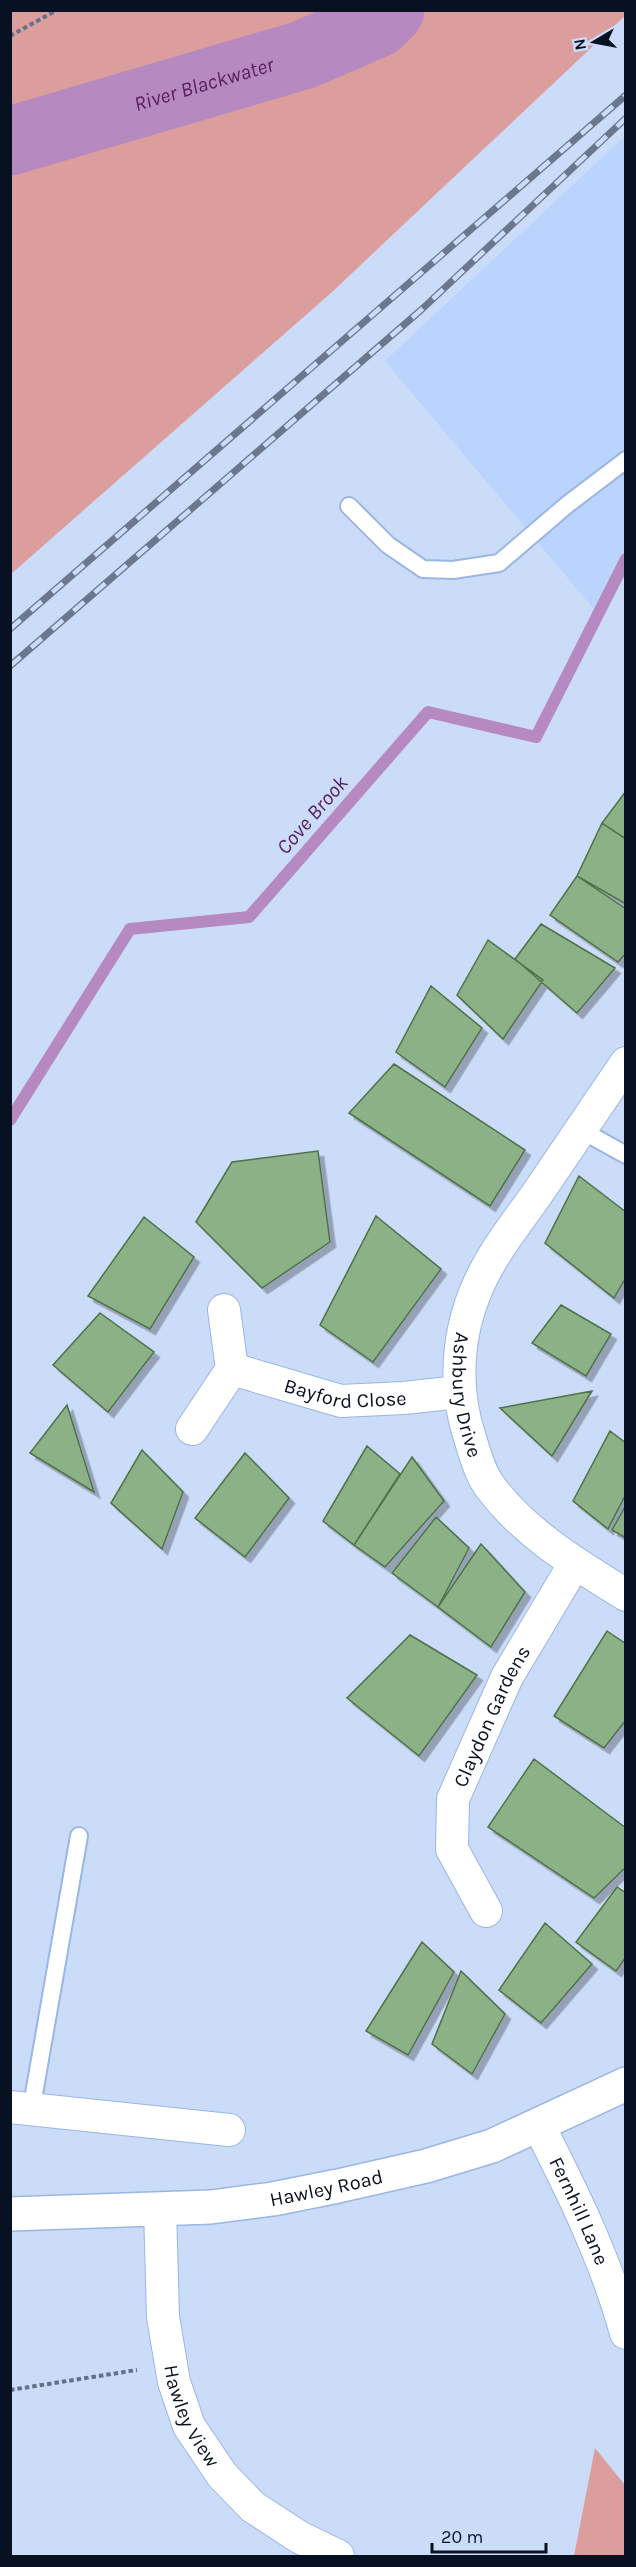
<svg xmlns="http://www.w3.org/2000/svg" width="636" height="2567" viewBox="0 0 636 2567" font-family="Karla,sans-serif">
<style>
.built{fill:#bad4fe}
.green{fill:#db9e9c}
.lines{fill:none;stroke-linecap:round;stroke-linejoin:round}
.stream{stroke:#b68ac0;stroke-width:12}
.river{stroke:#b68ac0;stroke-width:69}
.building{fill:#8db186;stroke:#4f7149;stroke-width:1.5;filter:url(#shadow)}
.lane-casing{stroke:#9ab6e3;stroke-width:20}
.street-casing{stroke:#9ab6e3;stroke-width:34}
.secondary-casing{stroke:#9ab6e3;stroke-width:36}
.path{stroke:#637086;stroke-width:4;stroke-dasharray:4.5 3;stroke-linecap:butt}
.lane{stroke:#fff;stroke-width:16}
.street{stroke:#fff;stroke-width:32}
.secondary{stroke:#fff;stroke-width:33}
.rail-casing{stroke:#6a778d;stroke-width:7}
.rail{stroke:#cbdcf9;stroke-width:4.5;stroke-dasharray:14;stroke-linecap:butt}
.labels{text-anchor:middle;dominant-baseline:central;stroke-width:4.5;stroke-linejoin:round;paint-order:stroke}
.street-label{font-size:20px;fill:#081121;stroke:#cbdcf9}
.water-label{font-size:21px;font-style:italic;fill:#582163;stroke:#cbdcf9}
</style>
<defs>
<filter id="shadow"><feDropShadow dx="5.5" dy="5.5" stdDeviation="0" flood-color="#0004"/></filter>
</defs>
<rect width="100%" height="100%" fill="#cbdcf9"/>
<path class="built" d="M 625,136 L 625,559 L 598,614 L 385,361 Z"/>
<path class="green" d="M 11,10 L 625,10 L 626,15 L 332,292 L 11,574 Z
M 595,2448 L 625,2485 L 625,2556 L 574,2556 Z"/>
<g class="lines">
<path class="stream" d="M 10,1120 L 130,929 L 249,917 L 428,712 L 536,737 L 626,559"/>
<path class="river" id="s1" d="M 10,141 L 303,55 L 377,23 L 390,10"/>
</g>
<path class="building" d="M 626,791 L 626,839 L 602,823 Z
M 602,823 L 626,839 L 626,904 L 577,876 Z
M 577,876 L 626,909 L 626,953 L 618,962 L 550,915 Z
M 541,924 L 615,968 L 577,1013 L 515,959 Z
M 488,940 L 543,980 L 503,1039 L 457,995 Z
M 431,986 L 482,1028 L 445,1087 L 396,1052 Z
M 394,1064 L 525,1150 L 490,1206 L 349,1113 Z
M 318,1151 L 330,1242 L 262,1288 L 196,1222 L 232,1162 Z
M 579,1176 L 626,1212 L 626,1277 L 614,1298 L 545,1243 Z
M 376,1216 L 441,1269 L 373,1362 L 320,1325 Z
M 144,1217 L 194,1257 L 150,1329 L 88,1296 Z
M 561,1305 L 611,1334 L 586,1376 L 532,1343 Z
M 100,1313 L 154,1352 L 108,1412 L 53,1365 Z
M 592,1391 L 552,1456 L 500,1408 Z
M 67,1405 L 94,1492 L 30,1453 Z
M 610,1431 L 626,1443 L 626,1494 L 608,1529 L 573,1501 Z
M 367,1446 L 400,1474 L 354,1545 L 323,1521 Z
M 142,1450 L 183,1492 L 162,1549 L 111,1503 Z
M 245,1453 L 289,1498 L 245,1557 L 195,1518 Z
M 412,1457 L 444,1501 L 385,1567 L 354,1545 Z
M 626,1505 L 626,1538 L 612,1530 Z
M 436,1517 L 469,1548 L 438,1607 L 392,1573 Z
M 481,1544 L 525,1592 L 491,1647 L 438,1607 Z
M 607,1631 L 626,1644 L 626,1720 L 604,1748 L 554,1716 Z
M 410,1635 L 477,1675 L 419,1756 L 347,1698 Z
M 534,1759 L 626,1828 L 626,1867 L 594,1898 L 488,1827 Z
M 617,1887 L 626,1893 L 626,1957 L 616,1971 L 576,1942 Z
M 545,1923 L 592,1964 L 541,2023 L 499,1990 Z
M 422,1942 L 454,1972 L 408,2055 L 366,2031 Z
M 461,1971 L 505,2014 L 472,2074 L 432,2044 Z"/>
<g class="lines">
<g class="lane-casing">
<path id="lane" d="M 349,506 L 388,545 L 423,569 L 453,570 L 499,563 L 568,504 L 626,460
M 581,1130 L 626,1155
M 31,2111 L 79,1836"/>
</g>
<g class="street-casing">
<g id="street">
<path id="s2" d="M 626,1063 C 597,1106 568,1148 539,1191 C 522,1216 502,1240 488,1266 C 458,1319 451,1381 470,1438 C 475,1454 480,1474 491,1488 C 525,1534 578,1565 626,1595"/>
<path id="s3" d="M 232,1369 L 341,1401 L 404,1398 L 459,1392"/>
<path d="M 192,1429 L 232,1369 L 224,1310"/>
<path id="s4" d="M 486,1911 L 452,1849 L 453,1799 L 507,1677 L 575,1563"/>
<path d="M 10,2107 L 229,2130"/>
<path id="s5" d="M 539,2126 C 573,2193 606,2260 626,2333"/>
<path id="s6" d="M 160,2209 L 163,2317 L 174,2382 L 189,2426 L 222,2475 L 253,2507 L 299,2537 L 338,2556"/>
</g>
</g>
<g class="secondary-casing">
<g id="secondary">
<path id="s7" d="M 10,2214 L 211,2207 L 273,2199 L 338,2186 L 426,2166 L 492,2146 L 626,2084"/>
</g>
</g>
<path class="path" d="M 10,36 L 57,10
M 10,2390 L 137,2370"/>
<use href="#lane" class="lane"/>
<use href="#street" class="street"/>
<use href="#secondary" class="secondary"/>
<g class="rail-casing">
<path id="rail" d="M 10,629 L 626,95
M 10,666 L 421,310 L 626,118"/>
</g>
<use href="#rail" class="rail"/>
</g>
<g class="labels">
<g class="street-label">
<text stroke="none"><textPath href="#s3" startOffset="117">Bayford Close</textPath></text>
<text stroke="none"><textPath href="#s2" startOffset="380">Ashbury Drive</textPath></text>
<text stroke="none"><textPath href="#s4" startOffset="212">Claydon Gardens</textPath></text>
<text stroke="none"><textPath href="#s7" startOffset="318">Hawley Road</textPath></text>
<text stroke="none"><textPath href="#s5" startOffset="94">Fernhill Lane</textPath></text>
<text stroke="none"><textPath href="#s6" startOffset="212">Hawley View</textPath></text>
</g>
<g class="water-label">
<text stroke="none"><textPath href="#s1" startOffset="202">River Blackwater</textPath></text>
<text transform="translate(312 815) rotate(-49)">Cove Brook</text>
</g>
</g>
<rect width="636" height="2567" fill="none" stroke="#081121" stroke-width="24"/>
<g transform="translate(594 42) rotate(260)" stroke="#cbdcf9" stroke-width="4.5" paint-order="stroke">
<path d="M0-4.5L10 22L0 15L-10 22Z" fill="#081121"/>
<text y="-9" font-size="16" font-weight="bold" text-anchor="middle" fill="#081121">N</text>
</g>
<path d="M432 2543v9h114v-9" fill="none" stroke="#081121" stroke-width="3"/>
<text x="441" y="2543" font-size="18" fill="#081121" stroke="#cbdcf9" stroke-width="4.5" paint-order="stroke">20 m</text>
</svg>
